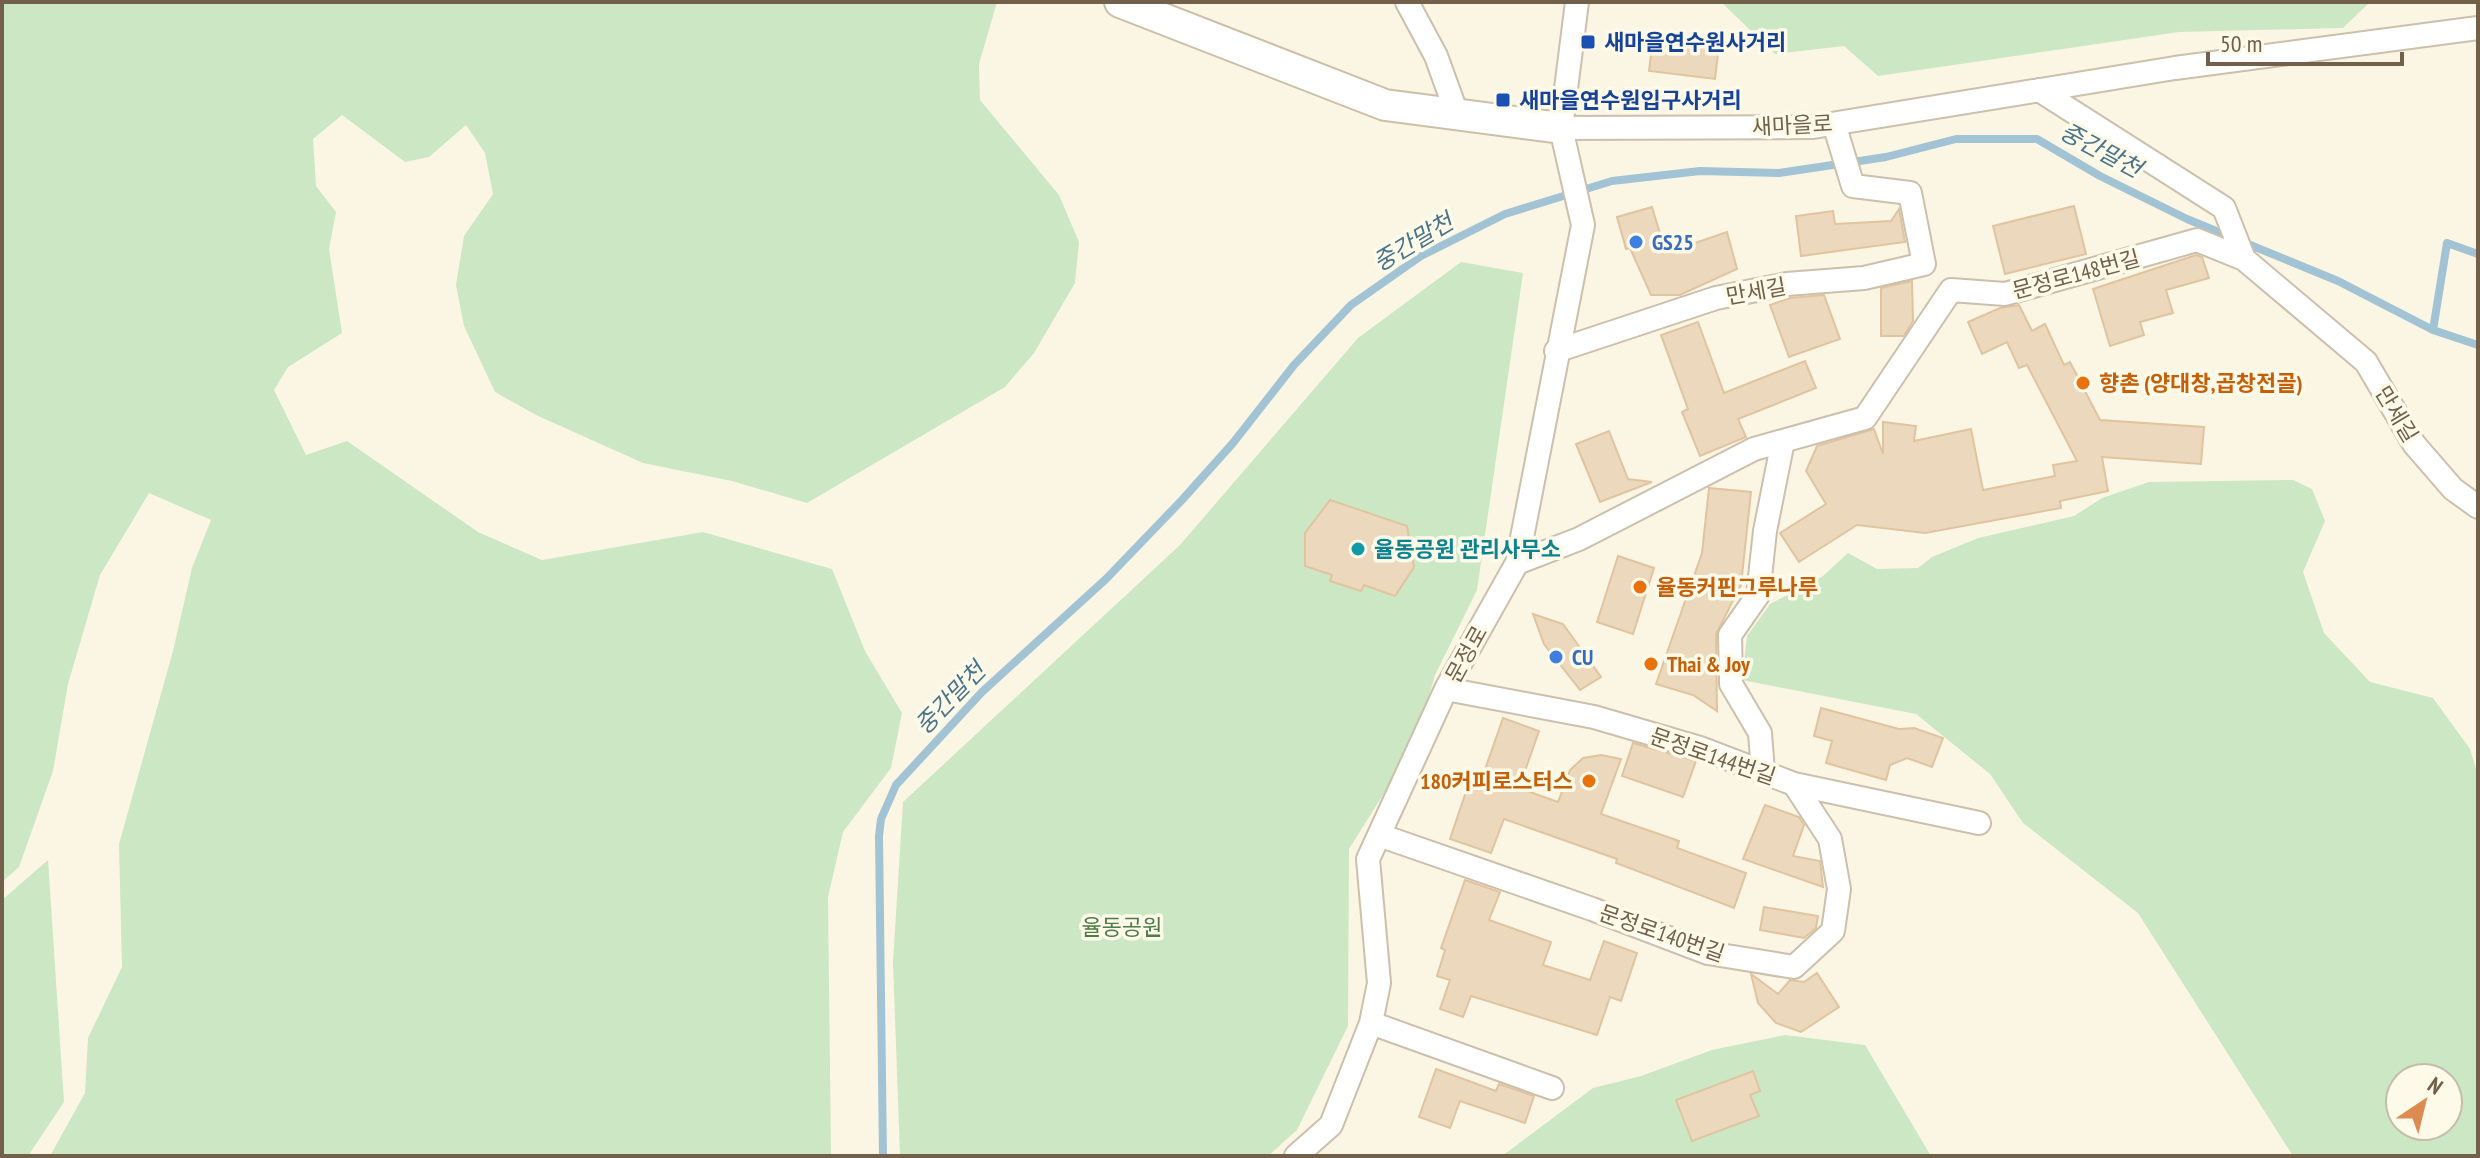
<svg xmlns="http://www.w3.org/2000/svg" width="2480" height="1158" viewBox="0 0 2480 1158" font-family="'PT Sans Narrow','Noto Sans KR',sans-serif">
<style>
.green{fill:#cce7c4;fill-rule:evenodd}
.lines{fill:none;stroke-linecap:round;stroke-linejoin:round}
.stream{stroke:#a1c3d4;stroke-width:8}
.building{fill:#ecd8bc;stroke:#e0c49f;stroke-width:2}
.street-casing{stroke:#ccbfac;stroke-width:26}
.secondary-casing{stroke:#ccbea7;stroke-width:34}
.street{stroke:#fff;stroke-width:22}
.secondary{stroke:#fff;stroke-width:30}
.transit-dot{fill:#1a4fb4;stroke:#fefaea;stroke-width:3}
.shop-dot{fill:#3f7fe0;stroke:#fefaea;stroke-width:3}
.food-dot{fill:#e8710a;stroke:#fefaea;stroke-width:3}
.culture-dot{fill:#0f9aa8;stroke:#fefaea;stroke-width:3}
.labels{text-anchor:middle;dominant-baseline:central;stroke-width:7;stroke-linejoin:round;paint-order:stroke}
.transit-label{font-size:22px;font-weight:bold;fill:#164399;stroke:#fefaea;text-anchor:start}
.street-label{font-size:22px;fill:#72604b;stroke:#fefaea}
.shop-label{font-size:22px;font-weight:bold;fill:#366cbe;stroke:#fefaea;text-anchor:start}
.food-label{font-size:22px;font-weight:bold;fill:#c56008;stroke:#fefaea;text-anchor:start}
.culture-label{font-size:22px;font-weight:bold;fill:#0d838f;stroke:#fefaea;text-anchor:start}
.park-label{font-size:22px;fill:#4d7c47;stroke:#fefaea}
.water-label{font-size:24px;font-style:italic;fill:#4a748a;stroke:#fefaea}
</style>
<rect width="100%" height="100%" fill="#fbf6e4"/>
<path class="green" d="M 2,2 L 997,2 L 979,64 L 980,100 L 1059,195 L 1079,242 L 1075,283 L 1034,353 L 1005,387 L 807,503 L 732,481 L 643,463 L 536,415 L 495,392 L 464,326 L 456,285 L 464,236 L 493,194 L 485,153 L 466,125 L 429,157 L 405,162 L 342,115 L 313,139 L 316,186 L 336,212 L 329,249 L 342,333 L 288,367 L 274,390 L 306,455 L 347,441 L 478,532 L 542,560 L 703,532 L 832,569 L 865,651 L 902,713 L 891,768 L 843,832 L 828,897 L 831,1156 L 50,1156 L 85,1093 L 88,1038 L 122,967 L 119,844 L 173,651 L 192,568 L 211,520 L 149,493 L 100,575 L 68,684 L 53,771 L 19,867 L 2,882 Z
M 1721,2 L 2370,2 L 2343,28 L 2179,32 L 1878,76 L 1844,46 L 1775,54 Z
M 1461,262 L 1523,273 L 1477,590 L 1435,675 L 1415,744 L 1349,849 L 1348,1026 L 1297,1130 L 1268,1156 L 900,1156 L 893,962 L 903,802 L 1180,545 L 1358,338 Z
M 2293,480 L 2312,489 L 2325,521 L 2303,572 L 2324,633 L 2370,682 L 2433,698 L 2470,749 L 2478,776 L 2478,1156 L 2293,1156 L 2138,913 L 2023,823 L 1990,774 L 1916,714 L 1742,680 L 1747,636 L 1770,604 L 1823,576 L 1848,553 L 1877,569 L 1918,568 L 1932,557 L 1978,538 L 2074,516 L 2102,498 L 2149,482 ZM 2400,1078 L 2448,1078 L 2448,1126 L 2400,1126 Z
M 48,860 L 64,1102 L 28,1156 L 2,1156 L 2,900 Z
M 1785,1035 L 1865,1045 L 1931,1156 L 1502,1156 L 1593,1088 L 1641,1076 L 1712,1050 Z"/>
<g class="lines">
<path class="stream" d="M 2433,330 L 2447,243 L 2478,254
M 883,1156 L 879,836 L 881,819 L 896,785 L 982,692 L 1106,579 L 1182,500 L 1233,443 L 1294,365 L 1351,305 L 1421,256 L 1505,214 L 1612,181 L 1700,171 L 1779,173 L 1886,157 L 1956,139 L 2037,139 L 2100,176 L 2187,219 L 2338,281 L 2433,330 L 2478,345"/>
</g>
<path class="building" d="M 1653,37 L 1719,45 L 1715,79 L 1649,71 Z
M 2074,206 L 2086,254 L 2005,274 L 1993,226 Z
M 1652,207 L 1666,253 L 1727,232 L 1737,269 L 1680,295 L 1651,295 L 1630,248 L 1626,249 L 1617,217 Z
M 1899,209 L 1905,242 L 1801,256 L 1796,216 L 1833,211 L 1835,224 L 1891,221 Z
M 2196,255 L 2202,257 L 2209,278 L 2166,290 L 2173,313 L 2140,322 L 2144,335 L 2110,346 L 2093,289 Z
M 1912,281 L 1913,321 L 1904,336 L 1881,336 L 1881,288 Z
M 1824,295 L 1840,339 L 1789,357 L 1770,305 L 1790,298 Z
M 2019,305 L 2032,331 L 2045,324 L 2064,365 L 2070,362 L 2100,420 L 2204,427 L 2201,464 L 2102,457 L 2108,491 L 2060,501 L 2061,508 L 1925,533 L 1857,525 L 1799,562 L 1780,533 L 1826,504 L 1806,471 L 1817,446 L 1874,429 L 1883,454 L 1883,422 L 1916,426 L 1914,441 L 1971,429 L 1983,490 L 2055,476 L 2053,465 L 2077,461 L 2027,365 L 2019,368 L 2007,342 L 1982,354 L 1968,322 L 2000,308 Z
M 1698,322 L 1724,393 L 1805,361 L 1816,388 L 1738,419 L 1746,437 L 1700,456 L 1682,412 L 1688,409 L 1661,335 Z
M 1609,431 L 1628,479 L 1652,482 L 1600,502 L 1576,444 Z
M 1709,488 L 1751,492 L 1741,585 L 1716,634 L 1717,711 L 1693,695 L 1656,684 L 1702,553 Z
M 1330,500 L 1407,526 L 1414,567 L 1395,596 L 1364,585 L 1361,591 L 1330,581 L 1332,575 L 1305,566 L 1305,533 Z
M 1618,556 L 1654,568 L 1633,634 L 1597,622 Z
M 1533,614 L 1563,624 L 1601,677 L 1580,690 L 1544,644 Z
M 1821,708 L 1899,729 L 1914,728 L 1943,738 L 1932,767 L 1907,758 L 1890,765 L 1886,780 L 1826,763 L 1832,741 L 1814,736 Z
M 1503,718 L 1539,731 L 1519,788 L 1558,802 L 1570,770 L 1583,758 L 1601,755 L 1621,759 L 1601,814 L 1679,841 L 1677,848 L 1746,873 L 1734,908 L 1616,863 L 1617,859 L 1504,819 L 1491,853 L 1450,839 L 1472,774 L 1482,778 Z
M 1633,743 L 1696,761 L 1683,797 L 1622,776 Z
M 1765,805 L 1799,817 L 1804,825 L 1793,856 L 1820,861 L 1823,887 L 1743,859 Z
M 1465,880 L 1500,892 L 1489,920 L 1551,942 L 1543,965 L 1590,980 L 1604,941 L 1637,953 L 1621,1001 L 1610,997 L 1597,1035 L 1471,996 L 1463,1017 L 1440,1009 L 1450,980 L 1437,976 L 1445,950 L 1441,948 Z
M 1764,907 L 1818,916 L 1816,928 L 1804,938 L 1760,930 Z
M 1817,973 L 1839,1007 L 1801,1032 L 1776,1023 L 1758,1003 L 1751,974 L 1778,994 L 1790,980 L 1804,982 Z
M 1436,1069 L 1496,1091 L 1499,1084 L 1534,1096 L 1525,1123 L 1460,1101 L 1450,1128 L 1419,1117 Z
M 1753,1071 L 1760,1091 L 1750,1095 L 1759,1116 L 1692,1141 L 1676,1100 Z"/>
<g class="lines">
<g class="street-casing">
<path id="street" d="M 1407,2 L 1436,56 L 1457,114
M 2039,90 L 2224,208 L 2244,259
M 1834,124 L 1853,186 L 1910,193 L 1924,264
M 1561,128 L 1813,127 L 2175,68 L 2478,28
M 1556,351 L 1716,298 L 1787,284 L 1864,278 L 1924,264
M 1517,563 L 1579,539 L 1754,449 L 1865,418 L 1951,290 L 2005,294 L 2197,240 L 2244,259 L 2366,362 L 2414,444 L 2453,489 L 2478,507
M 1446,689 L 1594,717 L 1700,748 L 1794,784 L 1979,823
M 1763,772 L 1760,733 L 1731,684 L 1730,635 L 1758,595 L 1765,531 L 1783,441
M 1379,835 L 1592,909 L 1708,953 L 1794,967 L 1833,931 L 1839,889 L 1830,839 L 1794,784
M 1371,1023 L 1552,1088
M 1296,1156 L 1331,1125 L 1371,1023 L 1379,983 L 1368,859 L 1446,689 L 1517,563 L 1583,225 L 1561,128 L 1577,2"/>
</g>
<g class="secondary-casing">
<path id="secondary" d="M 1120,2 L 1385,105 L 1561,128"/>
</g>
<use href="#street" class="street"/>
<use href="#secondary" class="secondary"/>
</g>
<g class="transit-dot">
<rect x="1580" y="34" width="16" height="16" rx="4"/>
<rect x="1495" y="92" width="16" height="16" rx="4"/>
</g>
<g class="shop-dot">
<circle cx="1636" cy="242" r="8"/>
<circle cx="1556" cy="657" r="8"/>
</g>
<g class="food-dot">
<circle cx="2083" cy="383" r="8"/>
<circle cx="1640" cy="587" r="8"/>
<circle cx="1651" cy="664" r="8"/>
<circle cx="1589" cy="781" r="8"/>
</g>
<circle class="culture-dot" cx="1358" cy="549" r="8"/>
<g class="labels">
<g class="transit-label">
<text x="1604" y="42">새마을연수원사거리</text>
<text x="1519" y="100">새마을연수원입구사거리</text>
</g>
<g class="street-label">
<text transform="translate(1792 125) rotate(-3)">새마을로</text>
<text transform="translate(2076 274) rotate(-15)">문정로148번길</text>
<text transform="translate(1756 291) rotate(-10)">만세길</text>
<text transform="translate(2397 414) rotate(59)">만세길</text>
<text transform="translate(1466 654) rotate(-61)">문정로</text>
<text transform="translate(1713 756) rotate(19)">문정로144번길</text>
<text transform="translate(1662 933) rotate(19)">문정로140번길</text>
</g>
<g class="shop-label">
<text x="1652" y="242">GS25</text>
<text x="1572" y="657">CU</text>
</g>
<g class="food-label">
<text x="2099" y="383">향촌 (양대창,곱창전골)</text>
<text x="1656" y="587">율동커핀그루나루</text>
<text x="1667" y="664">Thai &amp; Joy</text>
<text x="1573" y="781" text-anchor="end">180커피로스터스</text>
</g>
<g class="culture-label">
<text x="1374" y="549">율동공원 관리사무소</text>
</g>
<g class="park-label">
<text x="1122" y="927">율동공원</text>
</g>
<g class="water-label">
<text transform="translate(2101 150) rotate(28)">중간말천</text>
<text transform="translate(1413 242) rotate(-31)">중간말천</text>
<text transform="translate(950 698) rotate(-46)">중간말천</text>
</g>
</g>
<rect width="2480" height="1158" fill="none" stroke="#72604b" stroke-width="8"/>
<g transform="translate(2424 1102) rotate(35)"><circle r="38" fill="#fefaea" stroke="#c6bcaa" stroke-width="2"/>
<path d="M0-6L14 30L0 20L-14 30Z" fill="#de8b51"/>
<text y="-12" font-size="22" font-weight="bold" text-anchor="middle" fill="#72604b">N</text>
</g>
<path d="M2208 52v12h194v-12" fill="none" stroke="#72604b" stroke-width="4"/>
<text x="2220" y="52" font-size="24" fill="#72604b" stroke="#fefaea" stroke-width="6" paint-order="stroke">50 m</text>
</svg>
